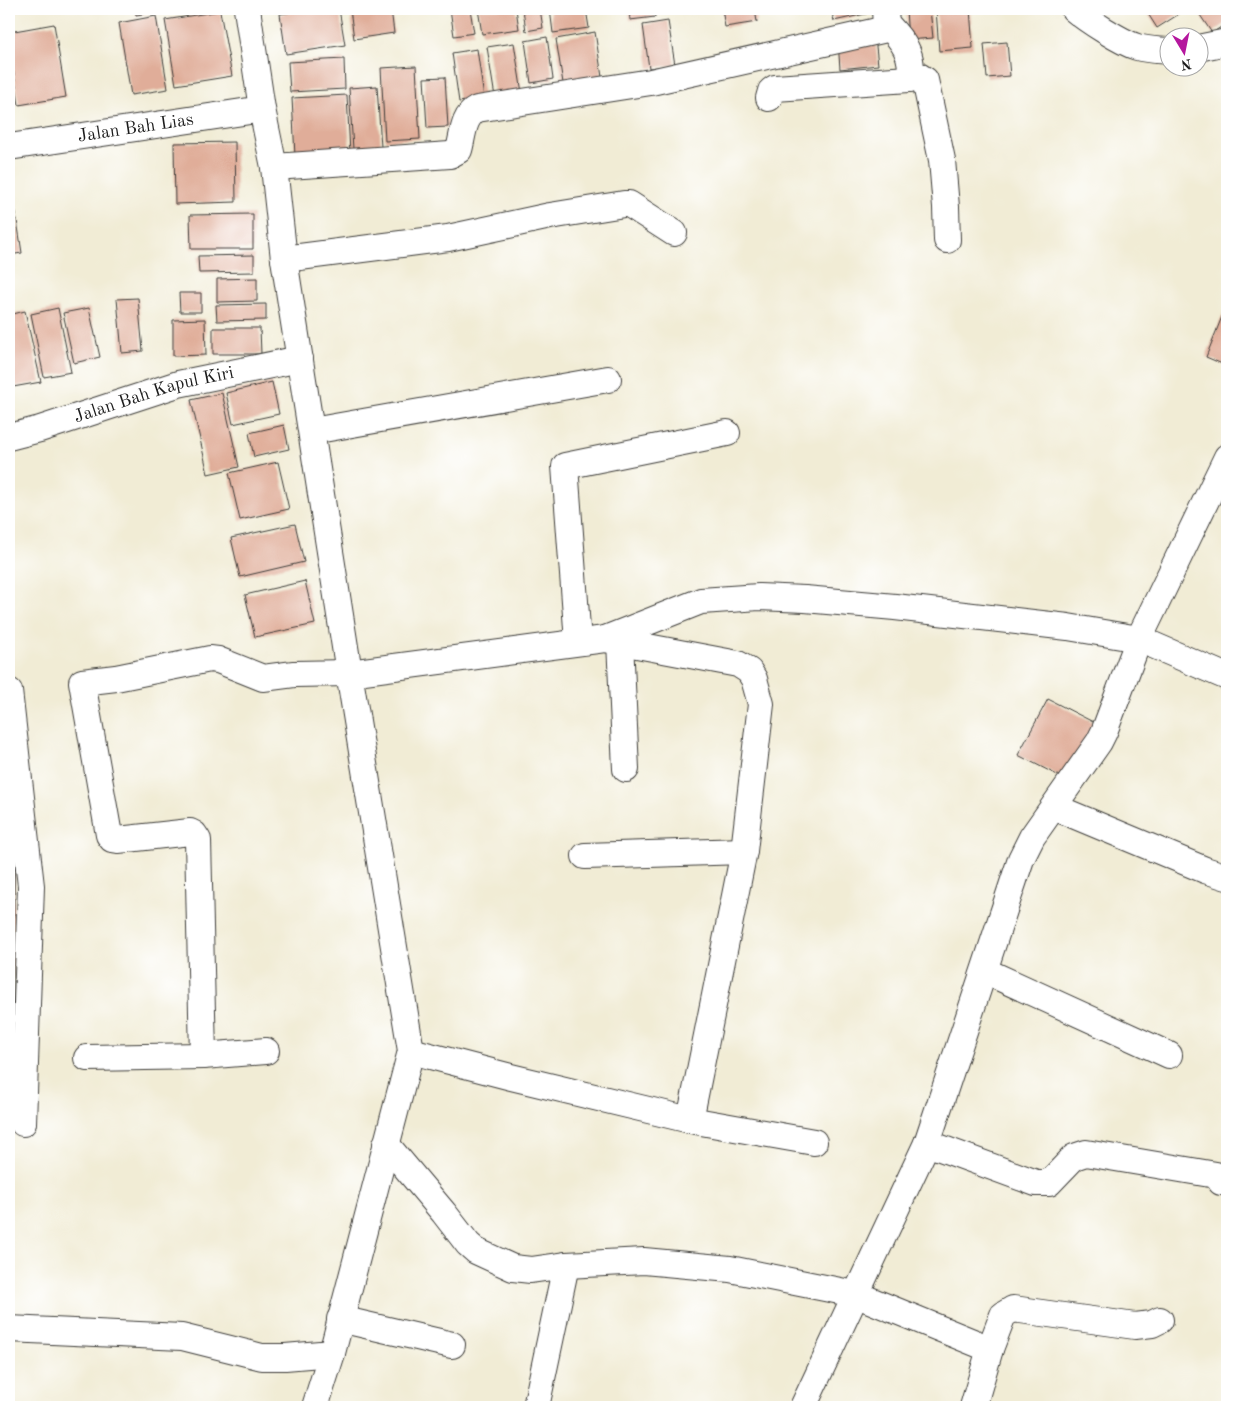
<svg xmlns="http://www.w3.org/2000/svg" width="1236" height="1416" viewBox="0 0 1236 1416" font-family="'Old Standard TT',serif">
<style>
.building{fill:#e0ad99}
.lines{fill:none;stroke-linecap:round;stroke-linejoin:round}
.street-casing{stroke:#3c3b38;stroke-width:28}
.street{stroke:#fff;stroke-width:26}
.labels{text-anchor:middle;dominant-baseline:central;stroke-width:4;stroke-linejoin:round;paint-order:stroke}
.street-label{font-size:18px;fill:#1c1c1c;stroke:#fff}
</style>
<rect width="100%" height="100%" fill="#fff"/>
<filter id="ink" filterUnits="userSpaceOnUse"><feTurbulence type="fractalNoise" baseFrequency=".02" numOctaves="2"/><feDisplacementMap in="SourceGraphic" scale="10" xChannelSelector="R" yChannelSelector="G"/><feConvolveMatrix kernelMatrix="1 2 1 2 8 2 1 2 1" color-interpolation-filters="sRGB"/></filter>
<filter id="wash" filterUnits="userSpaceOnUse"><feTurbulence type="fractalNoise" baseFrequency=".0096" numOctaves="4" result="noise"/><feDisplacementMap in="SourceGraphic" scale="20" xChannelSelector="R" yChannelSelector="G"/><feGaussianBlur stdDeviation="1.12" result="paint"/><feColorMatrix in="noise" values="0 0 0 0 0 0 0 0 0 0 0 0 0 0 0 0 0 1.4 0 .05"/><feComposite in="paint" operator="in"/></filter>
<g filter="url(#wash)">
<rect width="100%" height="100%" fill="#f1ecd5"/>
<g id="blocks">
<path class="building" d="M 135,9 L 169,9 L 169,10 L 136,15 Z
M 313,9 L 339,9 L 345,45 L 286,54 L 280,14 Z
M 350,9 L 391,9 L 394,33 L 354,39 Z
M 450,9 L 470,9 L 474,33 L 454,36 Z
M 478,9 L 516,9 L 519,29 L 482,34 Z
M 523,9 L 540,9 L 543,28 L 526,31 Z
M 550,9 L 586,9 L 589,28 L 553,33 Z
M 629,9 L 654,9 L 655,17 L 630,20 Z
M 722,9 L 755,9 L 757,22 L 725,27 Z
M 831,9 L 873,9 L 874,12 L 834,21 Z
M 906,9 L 930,9 L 933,38 L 908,40 Z
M 936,9 L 970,9 L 973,48 L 939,51 Z
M 1145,9 L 1187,9 L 1157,28 Z
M 1204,9 L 1221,9 L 1227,19 L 1227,23 L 1212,33 L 1198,12 Z
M 220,11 L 232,76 L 176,85 L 165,20 Z
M 156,16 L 168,89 L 131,95 L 119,23 Z
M 668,21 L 675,65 L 649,68 L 643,25 Z
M 54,24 L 66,97 L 19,105 L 9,44 L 9,32 Z
M 595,32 L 602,77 L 563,83 L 556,39 Z
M 547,37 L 553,79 L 531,83 L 525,41 Z
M 875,37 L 878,65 L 840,69 L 838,41 Z
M 1007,42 L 1010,76 L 987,78 L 984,44 Z
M 514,43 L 522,93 L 495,97 L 487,47 Z
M 477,49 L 484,98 L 459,102 L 452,53 Z
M 344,59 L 345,89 L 290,92 L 288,62 Z
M 416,66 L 420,139 L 385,141 L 381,68 Z
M 445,77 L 448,127 L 427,128 L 424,78 Z
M 377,86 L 381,147 L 353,149 L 349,88 Z
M 347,95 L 350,153 L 295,156 L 292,98 Z
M 235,142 L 236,202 L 175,204 L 174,143 Z
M 15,207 L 22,253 L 9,255 L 9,208 Z
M 253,214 L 253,249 L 191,249 L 190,215 Z
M 254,255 L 254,272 L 199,273 L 198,256 Z
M 257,278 L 257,301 L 217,302 L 217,279 Z
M 179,293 L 201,293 L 201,312 L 180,312 Z
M 138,298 L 143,351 L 122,353 L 117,299 Z
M 266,304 L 266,320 L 217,321 L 216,305 Z
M 1227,304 L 1227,366 L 1206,357 Z
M 58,308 L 71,372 L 44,377 L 31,314 Z
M 89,308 L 100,357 L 74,363 L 63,313 Z
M 25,311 L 41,382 L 13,387 L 9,367 L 9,315 Z
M 205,319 L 206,355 L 173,356 L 173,320 Z
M 213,328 L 260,328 L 261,354 L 213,354 Z
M 272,382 L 279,414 L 233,424 L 226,393 Z
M 222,393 L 239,467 L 208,474 L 191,400 Z
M 284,425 L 289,449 L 254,457 L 249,433 Z
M 278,462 L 289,509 L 240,520 L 229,473 Z
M 295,524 L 304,562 L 240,577 L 231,538 Z
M 305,581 L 315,624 L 255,637 L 245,595 Z
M 1048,699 L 1097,724 L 1067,780 L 1018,755 Z
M 9,834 L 15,834 L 11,1094 L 9,1094 Z"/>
</g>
</g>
<g filter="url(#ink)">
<use href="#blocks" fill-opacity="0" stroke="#3c3b38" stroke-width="1"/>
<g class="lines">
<g class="street-casing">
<g id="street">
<path d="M 247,9 L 262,109 L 274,167 L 284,259 L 348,666 L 411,1051 L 332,1353 L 315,1407"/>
<path d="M 1074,9 C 1087,20 1121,42 1137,47 C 1147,50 1158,50 1168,51"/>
<path d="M 887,24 C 901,39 916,56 909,79"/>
<path d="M 1198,48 L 1227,42"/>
<path d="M 769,98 L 771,91 L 775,88 L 909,79 L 919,76 L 925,80 L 942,160 L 946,207 L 947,240"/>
<path id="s1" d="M 9,147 L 262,109"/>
<path d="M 274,167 L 450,155 L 459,150 C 463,136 463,116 477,109 L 651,82 L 882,30 L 886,27 L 885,9"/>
<path d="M 284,259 L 448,238 L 550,216 L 624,204 L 629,204 L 674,233"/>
<path d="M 312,431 L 608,379"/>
<path id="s2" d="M 9,437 L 40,429 L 178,384 L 300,359"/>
<path d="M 605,639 L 738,664 L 749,671 L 754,679 L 761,704 L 744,851 L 690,1120"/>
<path d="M 578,642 L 565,466 L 727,433"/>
<path d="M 620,642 L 626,769"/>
<path d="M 9,691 L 31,886 L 23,1123"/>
<path d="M 1054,807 L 1205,870 L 1227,877"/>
<path d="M 585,856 L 744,851"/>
<path d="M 985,971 L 1169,1055"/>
<path d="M 411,1051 L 511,1077 L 690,1120 L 814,1142"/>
<path d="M 203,1056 L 198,840 L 194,834 L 190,832 L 118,840 L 112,839 L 109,835 L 82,682 L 116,678 L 210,659 L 218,660 L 263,678 L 294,674 L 349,673 L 605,639 L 701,601 L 759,597 L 805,599 L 895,607 L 1068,627 L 1139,639 L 1227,677"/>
<path d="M 87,1058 L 203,1056 L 266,1051"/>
<path d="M 927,1143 L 1036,1183 L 1049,1183 L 1074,1157 L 1086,1153 L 1216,1175 L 1221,1182 L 1227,1183"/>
<path d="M 386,1144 L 444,1213 L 468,1244 L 476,1251 L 513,1268 L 531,1270 L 566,1265 L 644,1261 L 730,1269 L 855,1294 L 990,1349"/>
<path d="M 340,1319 L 452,1345"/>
<path d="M 9,1329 L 182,1337 L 262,1357 L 285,1357 L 332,1353"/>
<path d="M 536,1407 L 566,1265"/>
<path d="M 803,1407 L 927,1143 L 1021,859 L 1032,837 L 1099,742 L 1104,732 L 1139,639 L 1227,457"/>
<path d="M 973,1407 L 990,1349 L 1003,1315 L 1013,1309 L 1135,1326 L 1152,1324 L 1160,1320"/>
</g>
</g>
<use href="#street" class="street"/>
</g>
</g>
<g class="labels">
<g class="street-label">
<text stroke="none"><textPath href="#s1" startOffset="128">Jalan Bah Lias</textPath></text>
<text stroke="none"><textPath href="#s2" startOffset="151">Jalan Bah Kapul Kiri</textPath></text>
</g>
</g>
<rect width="1236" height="1416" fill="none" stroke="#fff" stroke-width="30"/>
<g transform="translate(1184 52) rotate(170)"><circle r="24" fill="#ffffff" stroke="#a4a4a4"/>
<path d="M0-4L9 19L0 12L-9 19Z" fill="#b5179e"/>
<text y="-8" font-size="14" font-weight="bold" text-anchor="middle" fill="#1c1c1c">N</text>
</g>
</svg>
